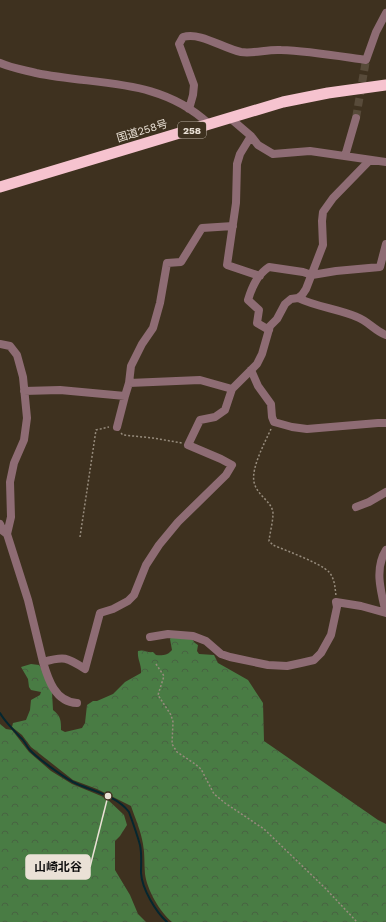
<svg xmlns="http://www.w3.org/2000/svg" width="386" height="922" viewBox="0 0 386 922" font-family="'Work Sans','Noto Sans JP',sans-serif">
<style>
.forest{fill:url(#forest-crowns)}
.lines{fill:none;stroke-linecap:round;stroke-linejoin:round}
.stream{stroke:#05272f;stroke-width:2}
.minor-tunnel{stroke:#584b3a;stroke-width:8;stroke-dasharray:8 4;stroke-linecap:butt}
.path{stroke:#978c7d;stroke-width:1.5;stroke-dasharray:2 2;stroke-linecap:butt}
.minor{stroke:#8e6c74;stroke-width:8}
.highway{stroke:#f6c3cf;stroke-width:11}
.labels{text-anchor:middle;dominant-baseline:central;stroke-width:4;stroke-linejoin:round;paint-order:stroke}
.shield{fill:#3e311f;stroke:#b6ac9f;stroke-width:1}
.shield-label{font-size:10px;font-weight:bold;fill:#eae1d6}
.street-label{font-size:11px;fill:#eae1d6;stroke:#3e311f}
.leader{fill:none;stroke:#eae1d6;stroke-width:1.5}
.callout-dot{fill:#eae1d6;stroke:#3e311f;stroke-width:1.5}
.callout{fill:#eae1d6;stroke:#eae1d6;stroke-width:1.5}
.callout-label{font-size:12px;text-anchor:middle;font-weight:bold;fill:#111}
</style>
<defs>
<pattern id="forest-crowns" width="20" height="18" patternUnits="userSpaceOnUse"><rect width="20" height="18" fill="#497c44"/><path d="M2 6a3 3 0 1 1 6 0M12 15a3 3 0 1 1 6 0" fill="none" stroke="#486342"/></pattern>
</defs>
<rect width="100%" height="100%" fill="#3e311f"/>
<path class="forest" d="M 171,637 L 191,638 L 195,643 L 198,645 L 197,651 L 199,654 L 214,655 L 218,663 L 248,680 L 263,703 L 264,741 L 378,820 L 386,824 L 386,922 L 172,922 C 160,912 147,890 145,874 C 144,864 145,854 143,844 C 141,831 135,818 131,806 L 97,789 L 73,780 L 31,747 L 22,735 L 12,727 L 13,723 L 26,720 L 30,710 L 31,700 L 40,695 L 41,692 L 31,690 L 29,687 L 28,679 L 21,667 L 31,664 L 39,665 L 44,672 L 52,692 L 53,710 C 61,716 61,721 61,730 L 65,732 L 82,728 L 85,723 L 87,705 L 93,701 L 97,701 L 113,694 L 125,682 L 141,673 C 142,665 137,659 138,651 C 144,649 147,653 153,652 L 156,655 C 162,656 168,655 172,650 L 170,639 Z
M 0,724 L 6,729 L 12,730 L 29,752 L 51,771 L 72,784 L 106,798 L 124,815 L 127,825 L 120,836 L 115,841 L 115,870 L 130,895 L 138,914 L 146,922 L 0,922 Z"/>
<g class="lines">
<path class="stream" d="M 0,713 C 5,722 13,729 20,737 C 24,740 26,745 29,749 C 37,758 62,776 73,782 C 91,791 116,795 129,812 C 133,823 137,834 140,845 C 142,854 141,863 141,873 C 142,889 156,912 167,922"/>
<path class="minor-tunnel" d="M 356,118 L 366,60"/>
<path class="path" d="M 271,429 C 265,442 251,468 254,482 C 257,496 272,501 273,513 C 273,522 270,532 269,541 L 273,545 C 287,551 320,563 329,572 C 335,579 335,588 336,596
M 121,433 L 123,435 L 153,438 L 182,443
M 80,537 L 96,430 L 109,427
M 156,664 L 164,676 L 158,695 L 171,715 L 173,722 L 172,744 L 177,752 L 195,764 L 201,769 L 214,794 L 225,803 L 264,829 L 325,888 L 357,922"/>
<path class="minor" d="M 0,63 C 11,68 24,70 36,73 C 98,86 159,77 209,124
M 189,109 L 193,95 L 194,85 L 179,44 L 183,37 C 201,32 222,48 241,52 C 254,54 267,49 281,50 C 309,51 338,56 366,60 L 376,32 L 386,13
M 230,118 L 251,136 L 258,145 L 273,154 L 310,151 L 386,162
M 251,136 L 240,154 L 237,164 L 236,203 L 227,265 L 260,276
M 345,156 L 356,118
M 298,298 C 317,307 338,309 357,317 C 368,321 375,331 386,335
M 269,330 L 257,323 L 259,310 L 248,300 C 252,287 257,275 269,267 L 303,272 L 312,275 L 336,271 L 380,267 L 386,244
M 0,344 L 10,346 L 17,355 L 23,377 L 27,418 L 24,440 L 14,463 L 10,482 L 11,517 L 7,534 L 28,600 L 43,662 C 64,656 67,657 85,669 L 100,613 L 113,609 L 128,601 L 134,595 L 146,565 L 159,545 L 178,522 L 226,475 L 232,465 L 221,459 L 188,445 L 200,420 L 215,417 L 225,410 L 232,389 L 257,364 L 262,354 L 270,326 L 277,319 L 285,304 L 291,299 L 298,298 L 302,295 L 306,289 L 323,245 L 322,221 L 323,212 L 333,198 L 370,160
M 251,370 L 258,386 L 271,404 L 272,417 L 274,422 L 292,427 L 307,429 L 378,423 L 386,423
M 129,383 L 131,366 L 142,344 L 153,328 L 160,303 L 167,263 L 181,262 L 202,228 L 233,226
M 24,391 L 60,390 L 125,396 L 129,383 L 200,380 L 232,389
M 117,427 L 125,396
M 356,507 L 369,502 L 386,492
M 0,524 L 3,531 L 7,534
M 150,637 L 168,634 L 193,636 L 206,641 L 221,654 L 230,657 L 268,665 L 287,666 L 301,663 L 314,660 L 321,653 L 331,635 L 337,607 L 336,602 L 361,606 L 386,613 C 381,592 374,569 386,550
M 43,662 C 48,679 55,702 77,703"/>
<path class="highway" d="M 0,187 L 283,102 L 328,93 L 386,85"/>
</g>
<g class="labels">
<rect class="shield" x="178" y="122" width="28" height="16" rx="3"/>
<g class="shield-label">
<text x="192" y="130">258</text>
</g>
<g class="street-label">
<text transform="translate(142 131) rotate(-17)">国道258号</text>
</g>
</g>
<path class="leader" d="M108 796L90 867"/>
<circle class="callout-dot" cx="108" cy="796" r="4"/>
<rect class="callout" x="26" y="855" width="64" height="24" rx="4"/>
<g class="callout-label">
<text x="58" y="871">山崎北谷</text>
</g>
</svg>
